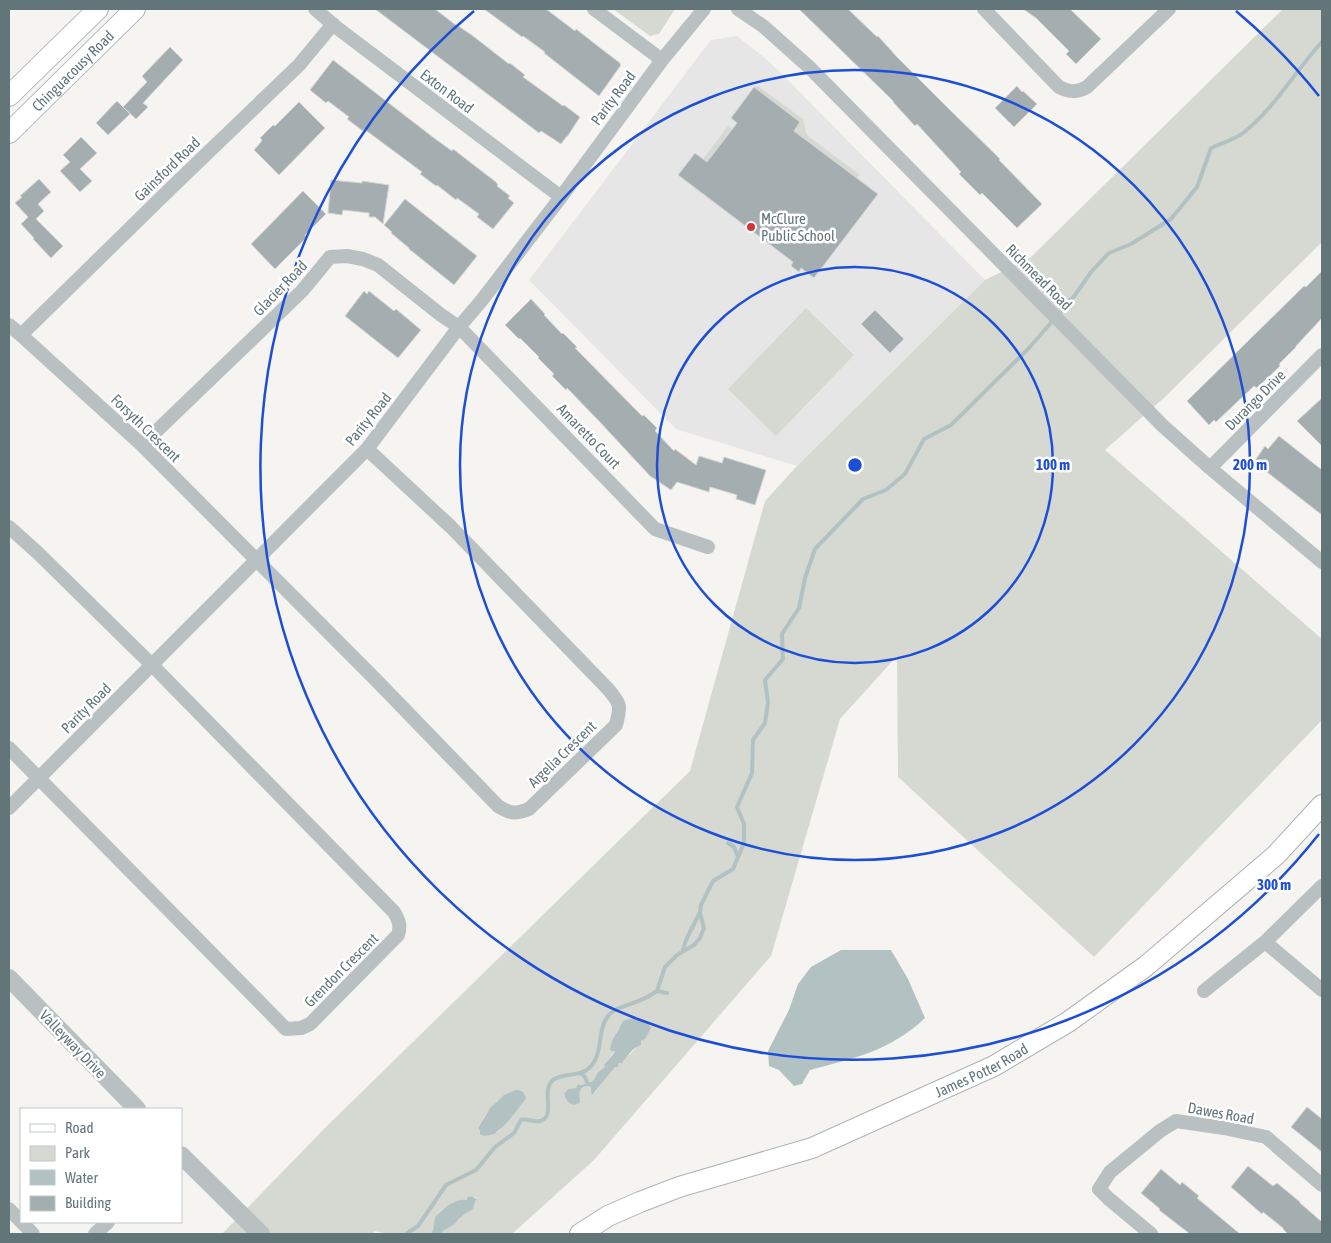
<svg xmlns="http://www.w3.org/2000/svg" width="1331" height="1243" viewBox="0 0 1331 1243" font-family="'Asap Condensed',sans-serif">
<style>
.built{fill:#e5e6e5}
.green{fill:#d6d9d1;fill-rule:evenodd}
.water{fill:#b2c2c3}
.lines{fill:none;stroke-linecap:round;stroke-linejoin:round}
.stream{stroke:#b2c2c3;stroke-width:4}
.building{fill:#a4aeb0;stroke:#d6d6d4}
.secondary-casing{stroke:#acb4b6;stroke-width:22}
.minor{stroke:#b9c0c1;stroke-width:14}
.tertiary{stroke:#b9c0c1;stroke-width:18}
.secondary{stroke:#fff;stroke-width:20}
.ring{fill:none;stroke:#1d4ed8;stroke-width:2.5}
.poi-dot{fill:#d43234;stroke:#fff;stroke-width:2}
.labels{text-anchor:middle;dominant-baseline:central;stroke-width:5;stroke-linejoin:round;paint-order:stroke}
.street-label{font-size:15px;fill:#62767a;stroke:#fff}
.poi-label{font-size:15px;fill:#62767a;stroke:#fff;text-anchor:start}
.centre{fill:#1d4ed8;stroke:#fff;stroke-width:2.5}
.ring-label{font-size:15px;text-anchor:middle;font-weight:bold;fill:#1d4ed8;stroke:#fff;stroke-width:5;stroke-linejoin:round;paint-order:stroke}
</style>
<rect width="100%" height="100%" fill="#f5f4f1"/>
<path class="built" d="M 737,36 L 766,59 L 780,72 L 985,280 L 797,466 L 676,429 L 529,280 L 711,40 Z"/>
<path class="green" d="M 613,9 L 675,9 L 659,34 L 650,36 Z
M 1283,9 L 1322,9 L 1322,242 L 1166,396 L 1105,450 L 1322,639 L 1322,720 L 1094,957 L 898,777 L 897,656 L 840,719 L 771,956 L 594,1160 L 512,1234 L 442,1234 L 443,1231 L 455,1224 L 459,1219 L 465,1214 L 473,1209 L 477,1198 L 472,1196 C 462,1203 444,1204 437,1215 C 433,1221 434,1228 431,1234 L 383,1234 L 383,1233 L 374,1231 L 373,1234 L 222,1234 L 326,1127 L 690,771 L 765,501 L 797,466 L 985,280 L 1030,258 ZM 633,1018 L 641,1019 C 649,1032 637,1050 626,1057 L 624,1061 C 615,1064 601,1083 595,1092 L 590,1089 L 590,1085 C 577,1086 580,1092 580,1103 L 567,1100 L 564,1094 L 568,1089 L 576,1088 L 577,1085 L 581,1085 L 593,1081 L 598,1072 L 605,1067 L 606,1062 L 615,1051 C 615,1031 615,1027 633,1018 ZM 526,1099 L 499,1131 L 480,1134 L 480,1131 L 478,1128 L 486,1114 L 498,1100 Z
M 758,86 L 803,119 L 806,132 L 808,136 L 860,175 L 857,178 L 794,131 L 800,122 L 754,87 Z
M 728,126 L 732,129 L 707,162 L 703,159 Z
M 806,308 L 854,355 L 776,436 L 728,389 Z"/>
<path class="water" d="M 841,950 L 891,950 L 908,979 L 925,1018 C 890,1051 855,1058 810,1070 L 802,1084 L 794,1086 L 779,1070 L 769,1066 L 768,1051 L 789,1010 L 798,984 L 811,967 Z
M 633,1018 L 641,1019 L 644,1023 L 648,1024 L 651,1028 L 645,1039 L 641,1041 L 641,1045 C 633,1047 627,1057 622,1063 L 619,1063 L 618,1067 L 615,1067 L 592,1095 L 590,1086 C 577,1086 580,1093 580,1103 L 574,1105 C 568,1103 566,1100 564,1094 L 568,1089 L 576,1088 L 577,1085 L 581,1085 L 593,1081 L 598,1072 L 605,1067 L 604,1065 C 607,1060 613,1056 615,1051 L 612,1051 L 610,1049 L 612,1041 L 623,1021 Z
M 516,1090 C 522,1090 525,1093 526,1099 C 518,1108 505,1128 496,1132 L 495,1134 L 484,1136 L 480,1134 L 480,1131 L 478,1128 L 490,1108 L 504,1095 Z
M 472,1196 L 478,1200 L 476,1200 L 473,1209 L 465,1214 L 459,1219 L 455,1224 L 443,1231 L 442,1234 L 431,1234 C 434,1229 433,1224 435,1218 C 440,1210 456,1198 466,1200 L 468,1197 Z"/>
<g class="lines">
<path class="stream" d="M 728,843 L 734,847 L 738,857
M 683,950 L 686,940 L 699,914
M 657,991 L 667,993
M 581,1073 L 585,1077 L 587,1082
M 406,1234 L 418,1226 L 446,1185 L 476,1170 L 495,1147 L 514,1133 L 521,1120 C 528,1118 534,1123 540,1121 C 557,1116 540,1091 553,1080 C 565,1071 581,1079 592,1065 C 604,1050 596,1025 612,1012 C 618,1007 626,1006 633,1003 C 642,1000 650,996 657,991 L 665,967 L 677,955 L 694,945 L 700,938 L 704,928 L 700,913 L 701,905 L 713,881 L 733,869 L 744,843 L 744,824 L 737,807 L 752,773 L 753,740 L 765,723 L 768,702 L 765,680 L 783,659 L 782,634 L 799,608 L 805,578 L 815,549 L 863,499 L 886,490 L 905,474 L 924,439 L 951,425 L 1029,348 L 1075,295 L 1092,271 L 1109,253 L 1131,244 L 1171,219 L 1197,187 L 1211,148 C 1221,143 1234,140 1243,133 C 1275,108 1295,71 1322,42"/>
</g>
<path class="building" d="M 375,9 L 435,9 L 457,26 L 457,25 L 473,36 L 509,64 L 510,63 L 525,75 L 523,77 L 563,106 L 564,105 L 580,117 L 567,137 L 567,136 L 561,144 L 541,131 L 539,133 Z
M 484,9 L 546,9 L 575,31 L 576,29 L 599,47 L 620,63 L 620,64 L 621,65 L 599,96 L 544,53 L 545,52 L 523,36 L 522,37 Z
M 799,9 L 848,9 L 877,37 L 878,36 L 897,57 L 948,108 L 1000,159 L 999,160 L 1042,204 L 1017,228 L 982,193 L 980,195 L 959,174 L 961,172 L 917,124 L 915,126 L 893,102 L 894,102 L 886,94 Z
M 1023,9 L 1070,9 L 1101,39 L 1076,64 L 1066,54 L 1069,51 L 1036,18 Z
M 170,47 L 183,60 L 143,103 L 148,107 L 136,119 L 123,107 L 147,82 L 142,76 Z
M 333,60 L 434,138 L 452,151 L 453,149 L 479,169 L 496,182 L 498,185 L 497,186 L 510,196 L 508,198 L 514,203 L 493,229 L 477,217 L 479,214 L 457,198 L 456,200 L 437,185 L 436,186 L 420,174 L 422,172 L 364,129 L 363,131 L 347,119 L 349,117 L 328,101 L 326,103 L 310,90 Z
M 1017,86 L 1022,92 L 1023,91 L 1037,104 L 1014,127 L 995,108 Z
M 754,87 L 800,122 L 794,131 L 878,194 L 814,278 L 801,268 L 799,272 L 791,266 L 793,262 L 678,175 L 695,153 L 707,162 L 737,123 L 731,118 Z
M 117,101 L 130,114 L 108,135 L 96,123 Z
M 299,102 L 325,128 L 279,175 L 254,150 L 261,142 L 262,140 L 260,138 L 273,125 L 275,126 Z
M 81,137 L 97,153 L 80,169 L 92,181 L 80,192 L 60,171 L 70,162 L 63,155 Z
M 39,179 L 51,192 L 38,204 L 44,211 L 36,219 L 63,246 L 51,258 L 33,239 L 34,238 L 21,224 L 28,217 L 15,203 L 22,197 L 20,196 Z
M 331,180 L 362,183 L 362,181 L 389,185 L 383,224 L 375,217 L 369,217 L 369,213 L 343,210 L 342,215 L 328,213 Z
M 303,191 L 326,214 L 305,235 L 306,237 L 305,239 L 275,269 L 251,244 Z
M 405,199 L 477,256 L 454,285 L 409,249 L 409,248 L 391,233 L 392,232 L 384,225 Z
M 1322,271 L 1322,318 L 1296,346 L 1296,347 L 1279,364 L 1280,366 L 1257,388 L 1254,386 L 1216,422 L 1214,420 L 1209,425 L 1187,401 L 1304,286 L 1306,287 Z
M 364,291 L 367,294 L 369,291 L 394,311 L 396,309 L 421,330 L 398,358 L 345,316 Z
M 531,299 L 545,314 L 544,315 L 562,334 L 563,333 L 577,347 L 575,348 L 642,416 L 644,415 L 657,428 L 655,431 L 674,451 L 675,449 L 696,465 L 699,456 L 722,463 L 724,457 L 766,470 L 755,505 L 736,499 L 737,495 L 710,487 L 709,492 L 677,482 L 671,490 L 650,476 L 598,420 L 567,388 L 566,390 L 552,376 L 554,374 L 538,358 L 539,357 L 520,338 L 519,339 L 505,325 Z
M 875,310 L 904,339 L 890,353 L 861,324 Z
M 1322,398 L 1322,446 L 1297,421 Z
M 1279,436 L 1322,470 L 1322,515 L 1254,462 L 1265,446 L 1268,449 Z
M 1307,1107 L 1322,1119 L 1322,1152 L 1291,1127 Z
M 1248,1166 L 1273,1186 L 1277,1183 L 1300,1202 L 1300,1203 L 1322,1222 L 1322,1234 L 1288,1234 L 1283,1229 L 1283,1228 L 1263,1212 L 1262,1214 L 1231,1187 Z
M 1161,1169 L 1180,1185 L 1182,1182 L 1199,1196 L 1197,1198 L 1240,1234 L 1190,1234 L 1159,1210 L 1160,1209 L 1141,1193 Z"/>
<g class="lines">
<g class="secondary-casing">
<g id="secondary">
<path d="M 9,96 L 98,9"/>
<path id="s1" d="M 9,133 L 135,9"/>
<path id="s2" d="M 580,1234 L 608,1216 L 640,1202 L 679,1187 L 812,1148 L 994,1066 L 1068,1022 L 1146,966 L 1276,855 L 1322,805"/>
</g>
</g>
<path class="minor" d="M 315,9 L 336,27 L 561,197
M 594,9 L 662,60
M 738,9 L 763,26 L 809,67 L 1163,426 L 1210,468 L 1322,562
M 984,9 L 1059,87 C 1069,92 1077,93 1087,87 L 1169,9
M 9,325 L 21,335 L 142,445 L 376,680 L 498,806 C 510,814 516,814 529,809 L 616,725 C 621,706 621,704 608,689 L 451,527 L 367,449
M 21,335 L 169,190 L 299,65 L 333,24
M 142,445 L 302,291 L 330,257 L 347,256 L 363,259 L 378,265 L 441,315 L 459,327 L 655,529 L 708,547
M 1210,468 L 1322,355
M 9,527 L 38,553 L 152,665 L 394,912 C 399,921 401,925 398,935 L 310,1024 L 301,1028 L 286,1029 L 9,748
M 9,808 L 367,449 L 459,327 L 482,300 L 561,197 L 662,60 L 704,9
M 1265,942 L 1322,990
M 1204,991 L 1265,942 L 1322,886
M 9,1209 L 33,1234
M 95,1234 L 108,1222
M 1151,1234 L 1109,1199 L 1099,1189 L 1110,1172 L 1160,1131 L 1176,1121 L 1224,1128 L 1266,1137 L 1322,1185"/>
<path class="tertiary" d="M 9,978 L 137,1109
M 181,1155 L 261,1234"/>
<use href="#secondary" class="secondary"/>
</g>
<g class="ring">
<circle cx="855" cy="465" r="198"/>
<circle cx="855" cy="465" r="395"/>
<path d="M1319 834A593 593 0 1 1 474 11M1236 11A593 593 0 0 1 1319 96"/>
</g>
<circle class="poi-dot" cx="751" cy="227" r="5"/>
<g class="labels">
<g class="street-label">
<text stroke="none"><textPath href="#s1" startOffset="89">Chinguacousy Road</textPath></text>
<text transform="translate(447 91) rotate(37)">Exton Road</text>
<text transform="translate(613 98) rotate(-53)">Parity Road</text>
<text transform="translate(167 169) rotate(-44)">Gainsford Road</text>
<text transform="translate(1039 277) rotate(45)">Richmead Road</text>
<text transform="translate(280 288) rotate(-46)">Glacier Road</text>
<text transform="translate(1255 400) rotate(-45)">Durango Drive</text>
<text transform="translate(368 419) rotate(-51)">Parity Road</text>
<text transform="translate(146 428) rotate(44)">Forsyth Crescent</text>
<text transform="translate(589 436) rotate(46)">Amaretto Court</text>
<text transform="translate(86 708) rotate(-45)">Parity Road</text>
<text transform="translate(562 754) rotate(-44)">Argelia Crescent</text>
<text transform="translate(341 970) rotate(-45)">Grendon Crescent</text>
<text transform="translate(73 1044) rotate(46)">Valleyway Drive</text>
<text stroke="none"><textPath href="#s2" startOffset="435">James Potter Road</textPath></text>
<text transform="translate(1221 1113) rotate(10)">Dawes Road</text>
</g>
<g class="poi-label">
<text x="761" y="218">McClure<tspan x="761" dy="17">Public School</tspan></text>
</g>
</g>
<circle cx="855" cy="465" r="8" class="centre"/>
<g class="ring-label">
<text x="1053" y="470">100 m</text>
<text x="1250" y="470">200 m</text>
<text x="1274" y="890">300 m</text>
</g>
<rect width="1331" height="1243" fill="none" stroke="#62767a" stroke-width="20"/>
<rect x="20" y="1108" width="162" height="115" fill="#ffffff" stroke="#c0c8ca"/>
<rect x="30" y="1124" width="25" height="8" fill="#ffffff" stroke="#c0c8ca"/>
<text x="65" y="1133" font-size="15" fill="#62767a">Road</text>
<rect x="30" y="1146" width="25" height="15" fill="#d6d9d1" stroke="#c0c8ca"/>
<text x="65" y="1158" font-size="15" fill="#62767a">Park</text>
<rect x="30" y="1170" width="25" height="15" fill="#b2c2c3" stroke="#c0c8ca"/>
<text x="65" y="1183" font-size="15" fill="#62767a">Water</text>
<rect x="30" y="1196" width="25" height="15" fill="#a4aeb0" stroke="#c0c8ca"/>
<text x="65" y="1208" font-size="15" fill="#62767a">Building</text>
</svg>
